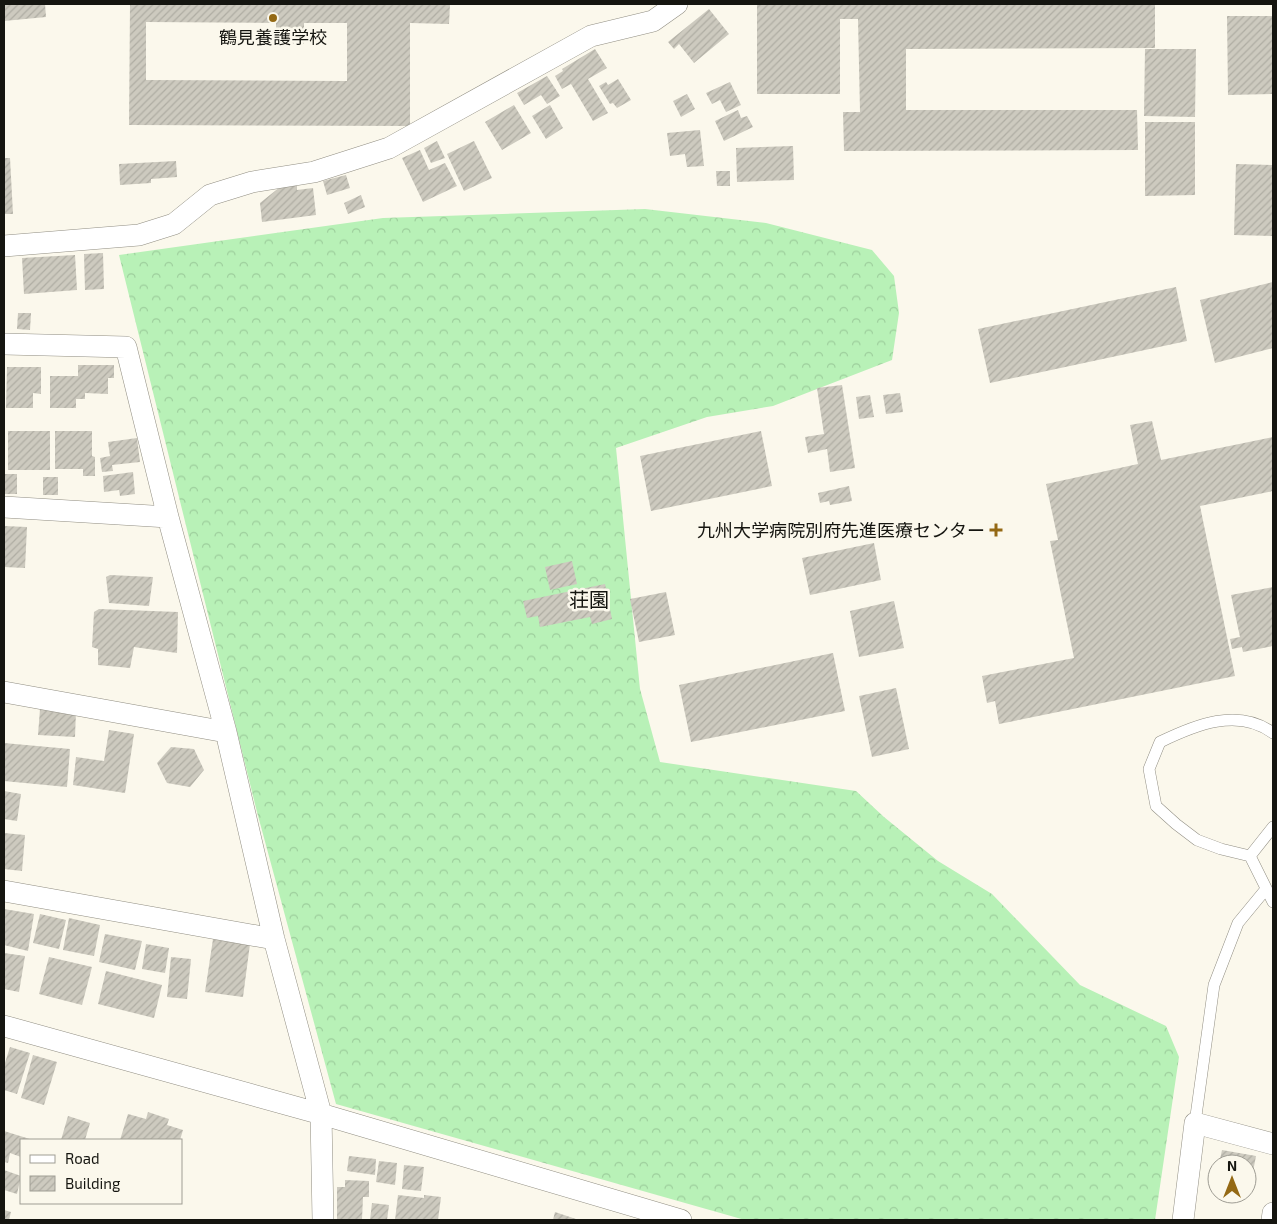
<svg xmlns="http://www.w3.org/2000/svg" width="1277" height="1224" viewBox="0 0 1277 1224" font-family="'Exo 2','Noto Sans JP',sans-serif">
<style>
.forest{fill:url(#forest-crowns)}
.building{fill:url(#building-hatch);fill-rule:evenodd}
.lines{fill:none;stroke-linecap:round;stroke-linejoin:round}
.lane-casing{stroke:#918e83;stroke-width:12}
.street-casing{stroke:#918e83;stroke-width:22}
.lane{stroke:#fff;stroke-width:11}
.street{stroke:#fff;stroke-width:21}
.poi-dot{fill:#946914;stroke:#fbf8ec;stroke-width:2}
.labels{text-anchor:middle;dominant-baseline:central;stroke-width:5;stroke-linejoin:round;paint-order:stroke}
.poi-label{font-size:18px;fill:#151510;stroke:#fbf8ec}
.quarter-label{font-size:20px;fill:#151510;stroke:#fbf8ec}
</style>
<defs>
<pattern id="forest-crowns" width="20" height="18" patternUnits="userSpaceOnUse" patternTransform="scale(1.25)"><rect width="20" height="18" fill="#b8f1b7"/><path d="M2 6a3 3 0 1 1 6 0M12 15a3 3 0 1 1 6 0" fill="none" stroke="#9dce9c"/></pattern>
<pattern id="building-hatch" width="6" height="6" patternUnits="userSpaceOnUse" patternTransform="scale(1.25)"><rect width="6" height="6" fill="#cdcabf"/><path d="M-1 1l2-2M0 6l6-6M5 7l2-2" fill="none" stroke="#afada3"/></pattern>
</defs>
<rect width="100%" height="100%" fill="#fbf8ec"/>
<path class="forest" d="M 645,209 L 766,223 L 872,250 L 894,276 L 899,313 L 892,360 L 773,406 L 707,417 L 616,448 L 640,689 L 660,762 L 856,791 L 884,817 L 938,861 L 992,894 L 1080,985 L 1166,1026 L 1179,1057 L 1155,1220 L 745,1220 L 336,1104 L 257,812 L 119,255 L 383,218 Z"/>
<path class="building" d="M 4,4 L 45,4 L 46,17 L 4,21 Z
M 130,4 L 450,4 L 449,24 L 410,23 L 410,126 L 129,125 ZM 146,22 L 276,23 L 276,43 L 304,44 L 304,23 L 347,23 L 347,81 L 146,80 Z
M 757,4 L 1155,4 L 1155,48 L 906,49 L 906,110 L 1137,110 L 1138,150 L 844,151 L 843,112 L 860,112 L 858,19 L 840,19 L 840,94 L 757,94 Z
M 709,9 L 729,34 L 694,63 L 679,44 L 674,49 L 668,42 Z
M 1227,16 L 1273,16 L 1273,94 L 1228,95 Z
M 595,49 L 607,68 L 588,79 L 608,113 L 593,121 L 571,84 L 562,89 L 555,76 L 563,71 L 562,69 Z
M 1145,49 L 1196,49 L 1195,117 L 1144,116 Z
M 547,76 L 560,96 L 547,104 L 541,95 L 524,105 L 517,93 Z
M 618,79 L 631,100 L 617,108 L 613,103 L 610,104 L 599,86 L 606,82 L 608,85 Z
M 730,82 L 741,105 L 726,112 L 720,100 L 712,104 L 706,93 Z
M 687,94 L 695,109 L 681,117 L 673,101 Z
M 514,105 L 531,133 L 502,150 L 485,122 Z
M 550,105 L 563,128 L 546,139 L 532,116 Z
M 738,110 L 741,118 L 747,116 L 753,127 L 724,141 L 715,121 Z
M 1145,122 L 1195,122 L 1195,195 L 1145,196 Z
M 700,130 L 704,166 L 687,167 L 685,154 L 670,156 L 667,133 Z
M 437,141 L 445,158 L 431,163 L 424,148 Z
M 474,141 L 492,178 L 464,191 L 447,154 Z
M 793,146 L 794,180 L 737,182 L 736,148 Z
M 420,150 L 429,170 L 445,163 L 457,186 L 423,202 L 402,158 Z
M 4,158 L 10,158 L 13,214 L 4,214 Z
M 176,161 L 177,177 L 151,179 L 151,183 L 120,185 L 119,164 Z
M 1236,164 L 1273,165 L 1273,236 L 1234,235 Z
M 716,171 L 730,171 L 730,186 L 717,186 Z
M 346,175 L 350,188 L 327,195 L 323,181 Z
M 297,185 L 297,190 L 313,188 L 316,215 L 262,222 L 260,203 L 280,187 Z
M 361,195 L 365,207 L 348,214 L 344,203 Z
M 103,253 L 104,289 L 85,290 L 84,254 Z
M 75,255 L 77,290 L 24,294 L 22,258 Z
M 1273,282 L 1273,348 L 1215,363 L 1200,300 Z
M 1176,287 L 1187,341 L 990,383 L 978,329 Z
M 18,313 L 31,313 L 30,330 L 17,329 Z
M 78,365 L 114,365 L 114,378 L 108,378 L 108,394 L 85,393 L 85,399 L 76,399 L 76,408 L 50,408 L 50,376 L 78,376 Z
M 7,367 L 41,367 L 41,394 L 33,393 L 33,408 L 6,408 Z
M 842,385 L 855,468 L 830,472 L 827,449 L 808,453 L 805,437 L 824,434 L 817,388 Z
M 900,393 L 903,412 L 886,414 L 883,395 Z
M 870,395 L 874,417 L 859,419 L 856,397 Z
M 1152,421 L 1161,460 L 1273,437 L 1273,491 L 1200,506 L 1235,676 L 999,724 L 995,701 L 987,703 L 982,676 L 1074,658 L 1050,541 L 1058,540 L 1046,484 L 1138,464 L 1130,425 Z
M 8,431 L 50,431 L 50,470 L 8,470 Z
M 55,431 L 92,431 L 92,456 L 95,457 L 95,476 L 83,476 L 83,469 L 55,469 Z
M 761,431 L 772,486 L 651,511 L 640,456 Z
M 137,438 L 140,462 L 112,465 L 113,471 L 102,472 L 100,458 L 110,456 L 108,442 Z
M 133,472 L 135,494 L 120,496 L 119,490 L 104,492 L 103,476 Z
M 4,474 L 17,474 L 17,494 L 4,494 Z
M 43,477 L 58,477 L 58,495 L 43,495 Z
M 849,486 L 852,501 L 830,505 L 829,501 L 820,503 L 818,493 Z
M 4,526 L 27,527 L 25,568 L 4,567 Z
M 874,543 L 881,580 L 810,595 L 802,558 Z
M 572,561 L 577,584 L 550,590 L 545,567 Z
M 110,575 L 153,577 L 149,606 L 109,603 L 106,577 Z
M 605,584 L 612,619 L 592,624 L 590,617 L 540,627 L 538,616 L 527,618 L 523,601 Z
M 1273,587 L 1273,646 L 1243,652 L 1242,647 L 1232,649 L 1230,639 L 1240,637 L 1231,595 Z
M 666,592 L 675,635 L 639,642 L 630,599 Z
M 894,601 L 904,648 L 859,657 L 850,611 Z
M 99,609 L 178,612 L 177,653 L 134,647 L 130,668 L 98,665 L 98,649 L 92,647 L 94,612 Z
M 833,653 L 845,711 L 691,742 L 679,685 Z
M 896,688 L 909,749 L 872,757 L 859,696 Z
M 40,709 L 76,711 L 75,737 L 38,735 Z
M 109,730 L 134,734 L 125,793 L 73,785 L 76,757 L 104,761 Z
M 4,743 L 70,749 L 67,787 L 4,781 Z
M 171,747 L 194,749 L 204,770 L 190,787 L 167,783 L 157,763 Z
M 4,791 L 21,794 L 17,821 L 4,819 Z
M 4,833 L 25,835 L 22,871 L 4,869 Z
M 4,909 L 34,914 L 28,951 L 4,945 Z
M 40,914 L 66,920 L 59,949 L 33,943 Z
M 69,918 L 100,925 L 94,956 L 63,950 Z
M 105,934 L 142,941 L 135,970 L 99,962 Z
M 213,939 L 250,944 L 243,997 L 205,992 Z
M 146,944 L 169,948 L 165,973 L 142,969 Z
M 4,953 L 25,956 L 19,992 L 4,989 Z
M 49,957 L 92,967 L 82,1005 L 39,994 Z
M 171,957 L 191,959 L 187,999 L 167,997 Z
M 106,971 L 162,985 L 154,1018 L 98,1004 Z
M 10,1047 L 30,1053 L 17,1094 L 4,1090 L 4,1066 Z
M 33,1055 L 57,1062 L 44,1105 L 21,1098 Z
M 148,1112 L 169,1119 L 167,1125 L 183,1130 L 180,1140 L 120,1140 L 128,1114 L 146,1119 Z
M 68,1116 L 90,1123 L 85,1140 L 61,1140 Z
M 4,1131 L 33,1140 L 21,1140 L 21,1157 L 10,1153 L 8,1163 L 4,1162 Z
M 1222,1150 L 1256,1156 L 1252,1177 L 1247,1176 L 1247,1164 L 1219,1164 Z
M 349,1156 L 376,1159 L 375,1175 L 347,1171 Z
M 379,1161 L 397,1163 L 395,1185 L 376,1182 Z
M 404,1165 L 424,1167 L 421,1191 L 402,1189 Z
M 4,1170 L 21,1176 L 17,1194 L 4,1190 Z
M 345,1180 L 369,1181 L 369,1197 L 363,1197 L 362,1220 L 337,1220 L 337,1187 L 345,1187 Z
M 398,1195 L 424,1198 L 424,1195 L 441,1197 L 438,1220 L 395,1220 Z
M 372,1203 L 389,1205 L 387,1220 L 370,1220 Z
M 4,1210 L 11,1212 L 9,1220 L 4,1220 Z
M 555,1212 L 579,1220 L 553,1220 Z"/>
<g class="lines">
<g class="lane-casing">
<path id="lane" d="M 1273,733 C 1238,707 1195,725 1160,742 L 1149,769 L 1156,806 L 1176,824 L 1197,840 L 1221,849 L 1250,856 L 1273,902
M 1250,856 L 1273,827
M 1195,1123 L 1214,985 L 1238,923 L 1266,889"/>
</g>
<g class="street-casing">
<path id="street" d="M 4,246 L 139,235 L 174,224 L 210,195 L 252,182 L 314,172 L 389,148 L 591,36 L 653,21 L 677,4
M 4,344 L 126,347 L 168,517 L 226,732 L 274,939 L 321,1114 L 323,1220
M 4,507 L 168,517
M 4,692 L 226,732
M 4,891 L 274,939
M 4,1026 L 321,1114 L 681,1220
M 1183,1220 L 1195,1123 L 1273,1144
M 1272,1220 L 1273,1213"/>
</g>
<use href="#lane" class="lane"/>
<use href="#street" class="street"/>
</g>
<g class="poi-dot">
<circle cx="273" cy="18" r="5"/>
<path d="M993.5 522.5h5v5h5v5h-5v5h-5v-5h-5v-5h5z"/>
</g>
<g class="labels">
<g class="poi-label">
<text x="273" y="37">鶴見養護学校</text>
<text x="985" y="530" text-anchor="end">九州大学病院別府先進医療センター</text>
</g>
<g class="quarter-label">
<text x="589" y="599">荘園</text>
</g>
</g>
<rect width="1277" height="1224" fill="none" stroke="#151510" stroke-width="10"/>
<rect x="20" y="1139" width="162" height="65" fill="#fbf8ec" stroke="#9f9d94"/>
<rect x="30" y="1155" width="25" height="8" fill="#ffffff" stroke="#9f9d94"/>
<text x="65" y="1164" font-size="15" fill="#151510">Road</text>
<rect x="30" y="1176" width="25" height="15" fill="url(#building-hatch)" stroke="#9f9d94"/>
<text x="65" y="1189" font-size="15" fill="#151510">Building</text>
<g transform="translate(1232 1179)"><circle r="24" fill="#fbf8ec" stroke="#9f9d94"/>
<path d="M0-4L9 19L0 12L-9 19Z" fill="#946914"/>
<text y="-8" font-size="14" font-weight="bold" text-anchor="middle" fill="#151510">N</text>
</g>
</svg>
